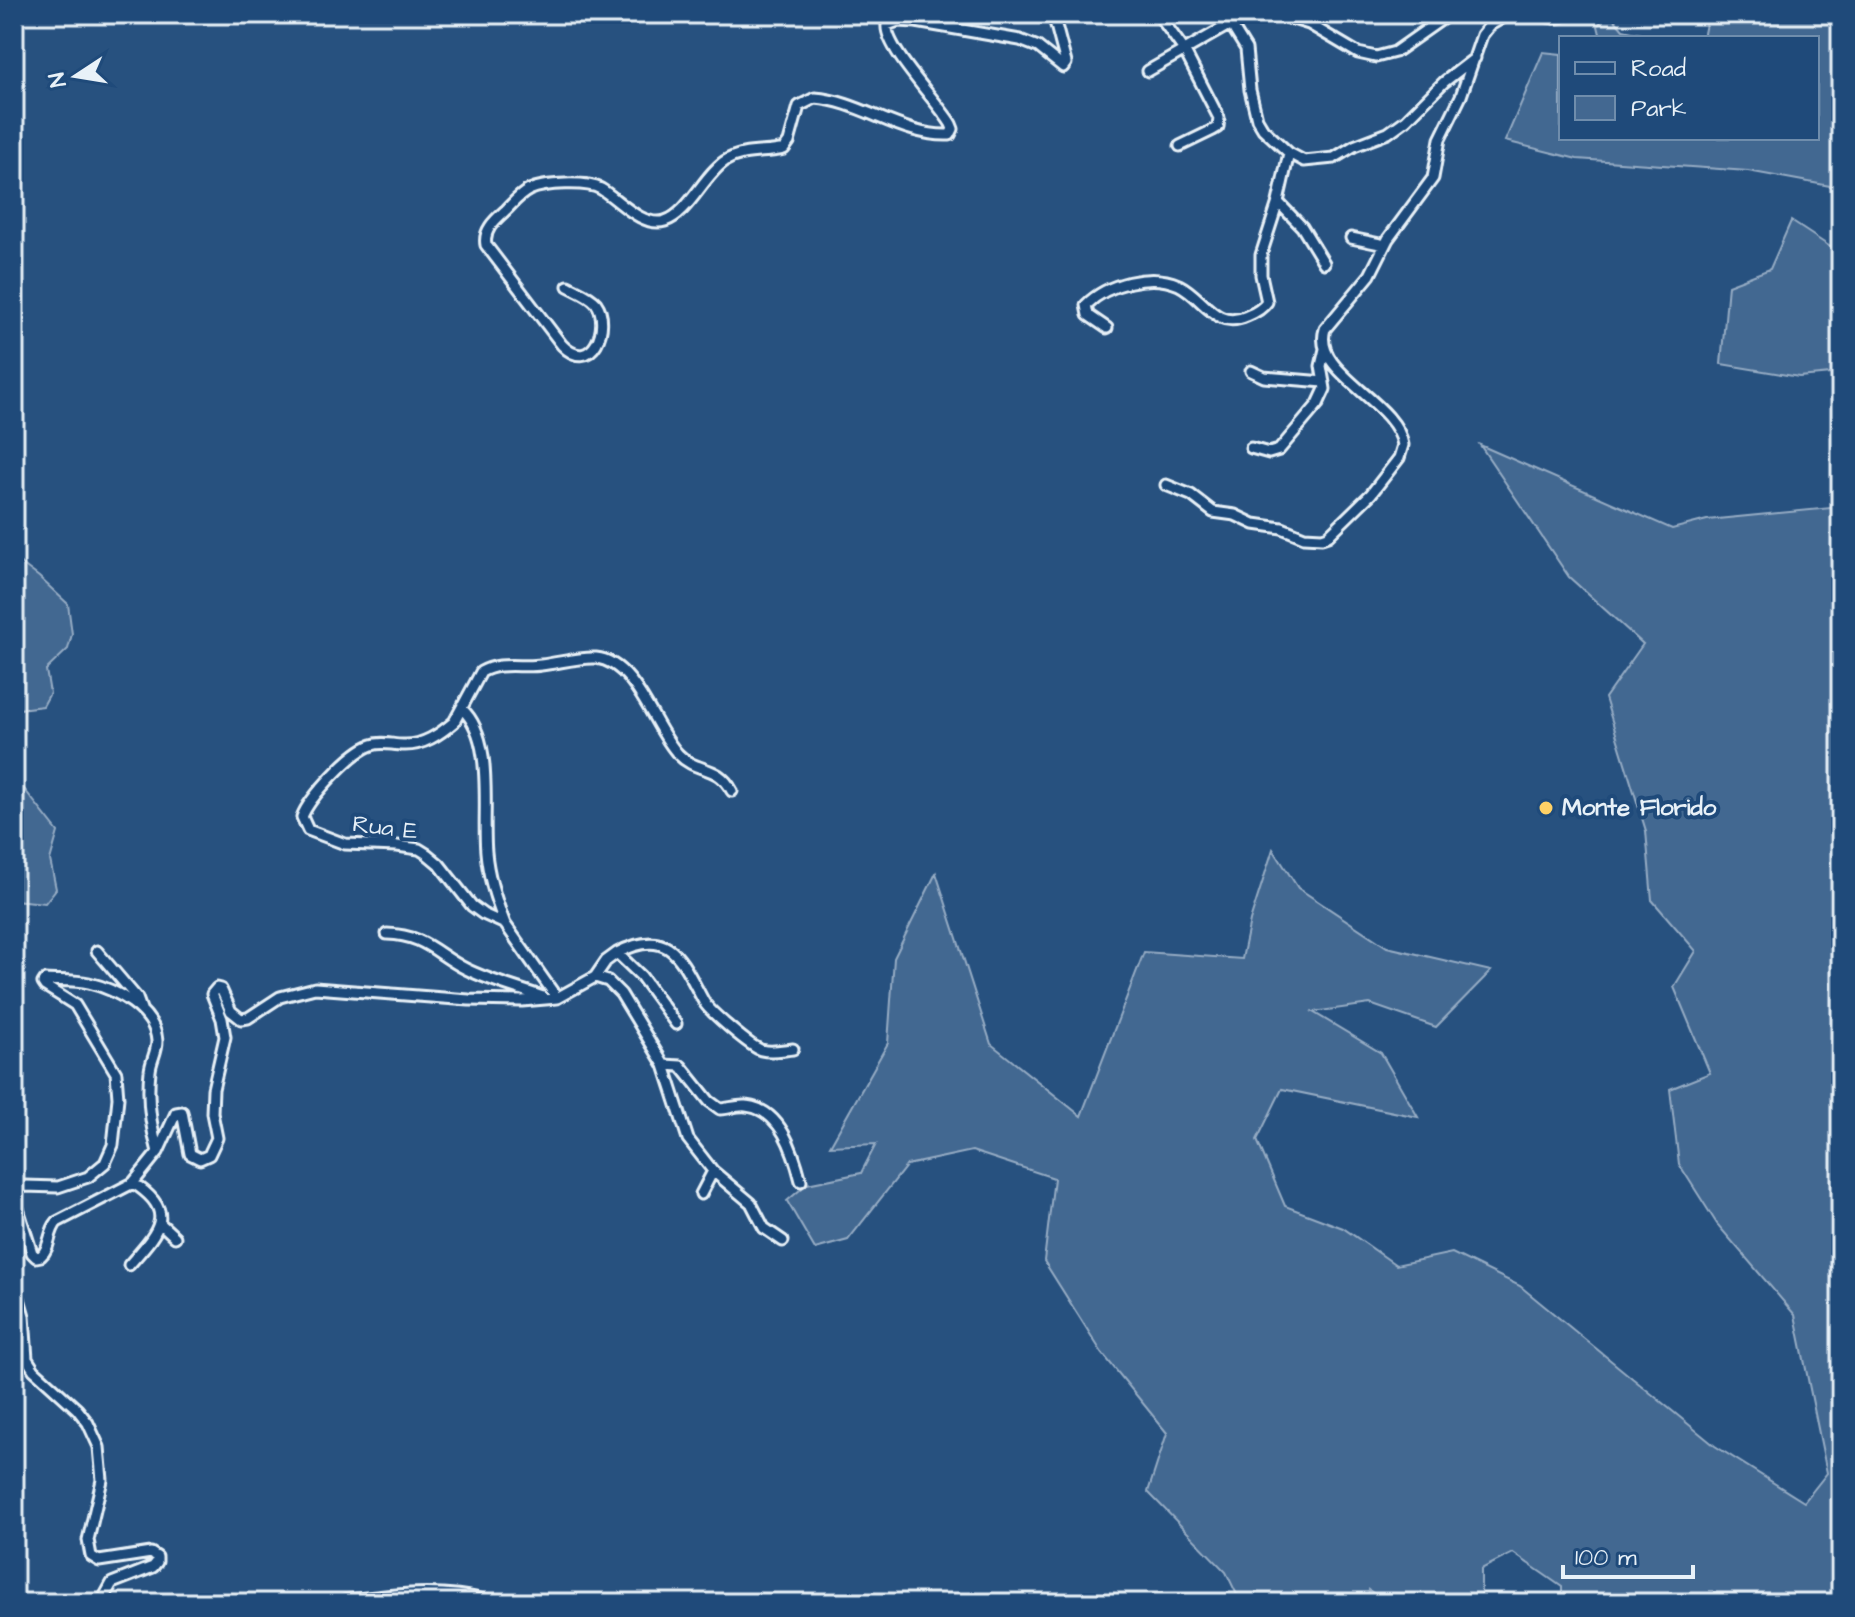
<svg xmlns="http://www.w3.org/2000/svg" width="1855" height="1617" viewBox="0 0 1855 1617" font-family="'Architects Daughter',sans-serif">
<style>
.green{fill:#436891;stroke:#96acc4;stroke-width:2}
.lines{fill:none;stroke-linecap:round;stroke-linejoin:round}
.minor-casing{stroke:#e8f1f8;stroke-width:15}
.primary-casing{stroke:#e8f1f8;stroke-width:20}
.minor{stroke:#1f4a7a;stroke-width:9}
.primary{stroke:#1f4a7a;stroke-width:14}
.poi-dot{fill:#ffd166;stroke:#1f4a7a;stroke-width:3}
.labels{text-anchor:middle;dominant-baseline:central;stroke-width:8;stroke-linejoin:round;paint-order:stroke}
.poi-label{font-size:24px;font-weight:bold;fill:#e8f1f8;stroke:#1f4a7a;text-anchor:start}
.street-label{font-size:24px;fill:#e8f1f8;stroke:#1f4a7a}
</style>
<rect width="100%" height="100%" fill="#27517f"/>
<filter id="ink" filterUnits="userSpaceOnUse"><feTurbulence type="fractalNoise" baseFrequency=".0125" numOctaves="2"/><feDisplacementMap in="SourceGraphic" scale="16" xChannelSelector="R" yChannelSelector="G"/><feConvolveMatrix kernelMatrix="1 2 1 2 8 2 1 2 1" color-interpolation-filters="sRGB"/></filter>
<g filter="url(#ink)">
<path class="green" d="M 1606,14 L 1610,14 L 1623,30 L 1661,38 L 1601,38 L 1598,26 Z
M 1708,14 L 1841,14 L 1841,188 L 1748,171 L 1577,159 L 1505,141 L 1543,52 L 1561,54 L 1561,138 L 1817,138 L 1817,38 L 1703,38 Z
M 1791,221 L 1841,254 L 1841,373 L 1799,377 L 1721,364 L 1728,285 L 1770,269 Z
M 1480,445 L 1672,529 L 1707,520 L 1841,507 L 1841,1603 L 1562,1603 L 1562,1587 L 1513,1553 L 1481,1569 L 1481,1603 L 1385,1603 L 1369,1590 L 1367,1603 L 1241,1603 L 1226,1572 L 1148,1492 L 1167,1433 L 1102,1353 L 1044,1261 L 1054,1178 L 972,1151 L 907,1165 L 848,1240 L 815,1249 L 787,1201 L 807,1184 L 861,1173 L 876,1144 L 830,1146 L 888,1043 L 894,958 L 936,873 L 991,1044 L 1081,1116 L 1144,952 L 1242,959 L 1250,921 L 1273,849 L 1298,888 L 1387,947 L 1491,971 L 1436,1027 L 1370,1004 L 1313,1012 L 1381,1053 L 1418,1117 L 1282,1089 L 1257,1140 L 1285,1206 L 1343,1228 L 1396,1265 L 1452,1253 L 1520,1286 L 1715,1446 L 1804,1502 L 1827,1473 L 1795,1315 L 1717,1224 L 1679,1164 L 1670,1089 L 1710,1073 L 1674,987 L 1696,951 L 1652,900 L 1646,831 L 1605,698 L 1643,644 L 1569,577 Z
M 14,558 L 39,577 L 68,604 L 72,634 L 68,649 L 46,670 L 50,693 L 43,706 L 19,709 L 14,713 Z
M 14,776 L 58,832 L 50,860 L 56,889 L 45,903 L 14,900 Z"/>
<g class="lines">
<g class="minor-casing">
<path id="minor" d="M 1158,14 L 1184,50 L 1219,118 L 1218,127 L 1213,130 L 1180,146
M 1277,14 L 1309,24 L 1358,53 L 1376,57 L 1395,52 L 1449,14
M 1533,14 L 1555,18 L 1574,14
M 1289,153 L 1304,161 L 1334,158 L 1354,146 L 1388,133 L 1406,120 L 1444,82 L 1475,58
M 1278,202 L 1302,227 L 1324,263
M 1351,238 L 1385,245
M 568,286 C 577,291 589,295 596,303 C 612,325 592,376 562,345 L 486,245 C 483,230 495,220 506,210 C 513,203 519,195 529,190 C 544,183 587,181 601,189 C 618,199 642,228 665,221 C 688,214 704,175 725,161 C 744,149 765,154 784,149 L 789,142 L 799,106 L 815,98 C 861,101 902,137 950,135 L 953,129 L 951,124 C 938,102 884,47 887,25 L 898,21 L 916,22 L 1020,40 L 1038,47 L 1063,67 L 1066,63 L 1053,14
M 1107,328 L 1088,315 L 1086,305 C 1107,284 1150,272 1179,285 C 1204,297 1215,331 1247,316 C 1255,313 1262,309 1267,302 L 1261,275 L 1261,255 L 1278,202 L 1289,153 L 1263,129 L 1257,119 L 1250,90 L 1246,49 L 1233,28 L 1227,26 L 1148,71
M 1251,371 L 1264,377 L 1324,382
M 1251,448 L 1269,453 L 1279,450 L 1318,404 L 1325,389 L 1321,366 L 1325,349
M 1166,485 L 1191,495 L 1213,512 L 1235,515 L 1254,524 L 1282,528 L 1304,537 L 1322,538 L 1328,536 L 1371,494 L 1399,458 L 1403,445 C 1396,400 1311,373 1325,329 L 1370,275 L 1388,239 L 1433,178 L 1440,139 L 1461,96 L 1482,35 L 1490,25 L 1509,14
M 462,709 C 495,739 482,811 486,852 C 488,877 496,901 505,924
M 387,934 C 425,935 436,954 466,969 C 490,981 518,988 543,997
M 97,951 L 137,998 L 141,1009
M 617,953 C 671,925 681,960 704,1002 C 709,1011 751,1047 761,1050 C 772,1053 782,1050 793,1049
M 595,977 L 606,961 L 617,953 L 641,976 L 676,1024
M 557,998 L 505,924 L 483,914 L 472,906 L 439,864 L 427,854 L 419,849 L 397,846 L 345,844 L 308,830 L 302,817 C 309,798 352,751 372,745 C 382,741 392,745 403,745 C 423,746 440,734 454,722 L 481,672 C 500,661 521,668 541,665 C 559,663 579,657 596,658 C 636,662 654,729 678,754 C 697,774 717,763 732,791
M 664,1065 L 681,1066 L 709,1101 L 720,1109 C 728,1109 737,1105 746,1106 C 781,1109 794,1153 801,1181
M 14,1191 L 24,1186 L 58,1187 L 88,1177 L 105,1163 L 113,1145 L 118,1098 L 116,1073 L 75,1005 L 45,986 L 43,983 L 45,980 C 59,981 75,980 89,983 C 115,989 155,1010 157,1041 C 157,1052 151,1060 150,1071 C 147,1097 151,1127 158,1152
M 701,1194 L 713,1171
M 14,1196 L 32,1253 L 36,1257 L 41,1256 C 51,1247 48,1232 57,1222 L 133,1183 L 158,1152 L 176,1113 L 182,1112 L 190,1154 L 200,1159 L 209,1155 L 217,1138 L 212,1113 L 213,1089 L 225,1037 L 222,1019 L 212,994 L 217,988 L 221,989 L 231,1011 L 241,1019 L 248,1018 L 280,997 L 315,988 L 469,1000 L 522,1001 L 557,998 L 595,977 L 608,981 L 621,994 L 664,1065 L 688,1139 L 713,1171 L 751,1203 L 764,1228 L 783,1241
M 161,1224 L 175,1237
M 129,1265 C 158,1232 179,1212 133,1183
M 14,1281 L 24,1316 L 27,1359 L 34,1370 L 77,1409 L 88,1423 L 99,1447 L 102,1480 L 88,1540 L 91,1556 L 99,1561 L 151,1553 L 157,1557 L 157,1562 L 153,1567 L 112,1583 L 101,1603"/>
</g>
<g class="primary-casing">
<path id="primary" d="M 346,1603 C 393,1597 439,1591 486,1603"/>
</g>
<use href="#minor" class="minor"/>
<use href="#primary" class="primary"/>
</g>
</g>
<circle class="poi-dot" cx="1546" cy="808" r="8"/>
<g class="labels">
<g class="poi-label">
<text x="1562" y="808">Monte Florido</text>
</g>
<g class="street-label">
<text transform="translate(385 828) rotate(7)">Rua E</text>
</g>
</g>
<rect width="1855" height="1617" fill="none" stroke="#1f4a7a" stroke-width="48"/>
<rect x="24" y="24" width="1807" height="1569" fill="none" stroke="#e8f1f8" stroke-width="3" filter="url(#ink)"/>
<rect x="1559" y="36" width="260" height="104" fill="#1f4a7a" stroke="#6f8dac" stroke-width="2"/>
<rect x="1575" y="62" width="40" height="12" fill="#1f4a7a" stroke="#6f8dac" stroke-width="2"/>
<text x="1631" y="76" font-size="24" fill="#e8f1f8">Road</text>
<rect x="1575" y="96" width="40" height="24" fill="#436891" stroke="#6f8dac" stroke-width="2"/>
<text x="1631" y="116" font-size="24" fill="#e8f1f8">Park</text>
<g transform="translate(76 76) rotate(258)" stroke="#1f4a7a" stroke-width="6" paint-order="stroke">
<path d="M0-6L14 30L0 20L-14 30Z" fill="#e8f1f8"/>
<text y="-12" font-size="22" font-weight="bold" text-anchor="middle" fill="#e8f1f8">N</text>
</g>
<path d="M1563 1565v12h130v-12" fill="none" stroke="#e8f1f8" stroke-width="4"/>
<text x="1575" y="1565" font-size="24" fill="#e8f1f8" stroke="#1f4a7a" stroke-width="6" paint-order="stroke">100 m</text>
</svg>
